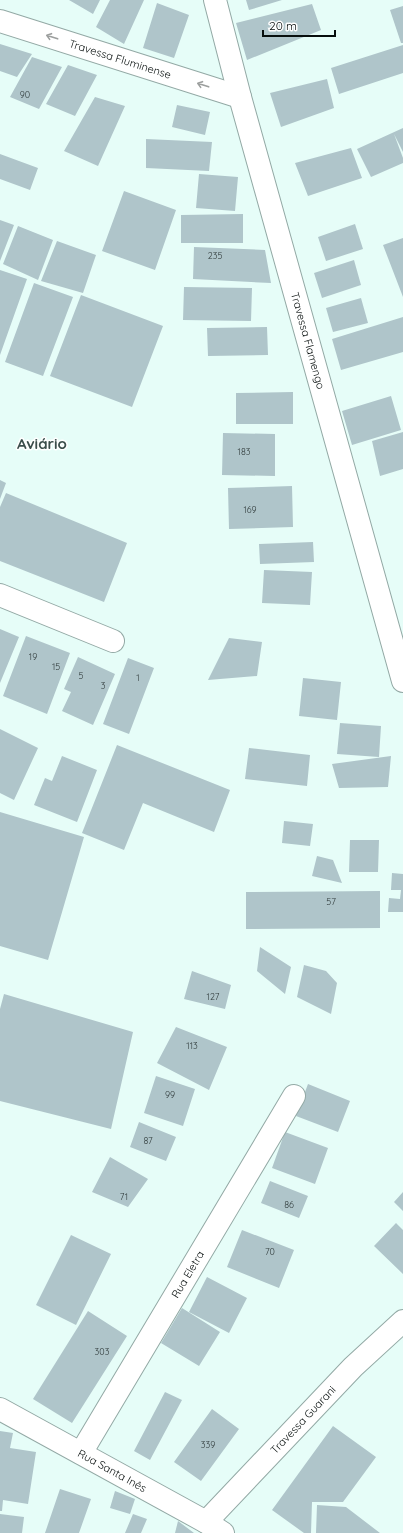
<svg xmlns="http://www.w3.org/2000/svg" width="403" height="1533" viewBox="0 0 403 1533" font-family="Quicksand,sans-serif">
<style>
.building{fill:#afc5ca}
.lines{fill:none;stroke-linecap:round;stroke-linejoin:round}
.minor-casing{stroke:#93a9a5;stroke-width:24}
.tertiary-casing{stroke:#93a9a5;stroke-width:24}
.minor{stroke:#fff;stroke-width:22}
.tertiary{stroke:#fff;stroke-width:22}
.oneway{stroke:#9c9f9e}
.labels{text-anchor:middle;dominant-baseline:central;stroke-width:3;stroke-linejoin:round;paint-order:stroke}
.number-label{font-size:9px;fill:#313c3c}
.street-label{font-size:11px;fill:#070e0d;stroke:#fff}
.district-label{font-size:15px;font-weight:bold;fill:#3b4e4b;stroke:#fff}
</style>
<rect width="100%" height="100%" fill="#e6fdf8"/>
<path class="building" d="M 69,0 L 100,0 L 93,14 Z
M 110,0 L 144,0 L 124,44 L 96,27 Z
M 246,0 L 282,0 L 249,10 Z
M 157,3 L 189,15 L 174,58 L 143,48 Z
M 312,4 L 321,30 L 247,60 L 236,23 Z
M 403,6 L 403,43 L 401,43 L 390,10 Z
M 0,44 L 32,54 L 17,77 L 0,71 Z
M 403,45 L 403,73 L 339,94 L 331,68 Z
M 32,57 L 62,67 L 39,109 L 10,97 Z
M 68,65 L 97,75 L 75,116 L 46,104 Z
M 327,79 L 334,108 L 281,127 L 270,93 Z
M 95,97 L 125,106 L 98,166 L 64,151 Z
M 177,105 L 210,112 L 205,135 L 172,127 Z
M 403,128 L 403,152 L 394,134 L 403,158 L 403,163 L 371,177 L 357,149 Z
M 146,139 L 212,142 L 209,171 L 146,168 Z
M 351,148 L 362,178 L 308,196 L 295,163 Z
M 0,154 L 38,168 L 30,190 L 0,179 Z
M 199,174 L 238,177 L 235,211 L 196,208 Z
M 124,191 L 176,210 L 155,270 L 102,251 Z
M 243,214 L 243,243 L 181,243 L 181,215 Z
M 0,220 L 14,225 L 0,261 Z
M 355,224 L 363,249 L 326,261 L 318,237 Z
M 18,226 L 53,240 L 38,280 L 3,264 Z
M 403,238 L 403,297 L 383,245 Z
M 57,241 L 96,255 L 83,293 L 41,281 Z
M 194,247 L 265,250 L 271,283 L 193,279 Z
M 354,260 L 361,285 L 322,298 L 314,273 Z
M 0,270 L 27,279 L 0,355 Z
M 34,283 L 73,297 L 43,376 L 5,362 Z
M 184,287 L 252,288 L 251,321 L 183,320 Z
M 81,295 L 163,326 L 132,407 L 50,376 Z
M 361,298 L 368,323 L 333,332 L 326,308 Z
M 403,317 L 403,352 L 341,370 L 332,339 Z
M 267,327 L 268,355 L 208,356 L 207,328 Z
M 293,392 L 293,424 L 236,424 L 236,393 Z
M 391,396 L 401,430 L 352,445 L 342,411 Z
M 403,432 L 403,469 L 380,476 L 372,441 Z
M 223,433 L 275,434 L 275,476 L 222,475 Z
M 0,480 L 6,483 L 0,499 Z
M 292,486 L 293,527 L 229,529 L 228,488 Z
M 6,493 L 127,543 L 104,602 L 0,561 L 0,507 Z
M 313,542 L 314,562 L 260,564 L 259,544 Z
M 264,570 L 312,572 L 310,605 L 262,603 Z
M 0,629 L 19,637 L 0,683 Z
M 26,636 L 70,653 L 47,714 L 3,696 Z
M 229,638 L 262,642 L 257,676 L 208,680 Z
M 78,657 L 115,674 L 93,725 L 62,711 L 71,692 L 64,689 Z
M 128,658 L 154,668 L 129,734 L 103,724 Z
M 303,678 L 341,682 L 337,720 L 299,716 Z
M 340,723 L 381,726 L 379,757 L 337,754 Z
M 0,729 L 38,748 L 14,800 L 0,793 Z
M 117,745 L 230,790 L 214,832 L 143,803 L 124,850 L 82,833 Z
M 249,748 L 310,755 L 307,786 L 245,779 Z
M 62,756 L 97,770 L 77,822 L 34,805 L 45,778 L 52,781 Z
M 391,756 L 388,787 L 339,788 L 332,764 Z
M 0,812 L 84,837 L 48,960 L 0,946 Z
M 284,821 L 313,824 L 310,846 L 282,843 Z
M 350,840 L 379,840 L 378,872 L 349,872 Z
M 317,856 L 333,860 L 342,883 L 312,876 Z
M 392,873 L 403,874 L 403,912 L 388,912 L 389,898 L 400,899 L 401,890 L 391,890 Z
M 380,891 L 380,928 L 246,929 L 246,892 Z
M 260,947 L 291,967 L 285,994 L 257,971 Z
M 304,965 L 326,971 L 337,983 L 331,1014 L 297,997 Z
M 192,971 L 231,985 L 225,1009 L 184,999 Z
M 4,994 L 133,1032 L 111,1129 L 0,1101 L 0,1009 Z
M 176,1027 L 227,1047 L 209,1090 L 157,1063 Z
M 156,1076 L 195,1089 L 183,1126 L 144,1113 Z
M 308,1084 L 350,1101 L 338,1132 L 296,1116 Z
M 139,1122 L 176,1137 L 166,1161 L 130,1147 Z
M 285,1132 L 328,1148 L 315,1184 L 272,1168 Z
M 110,1157 L 148,1179 L 128,1207 L 92,1192 Z
M 270,1181 L 308,1196 L 299,1218 L 261,1203 Z
M 403,1192 L 403,1211 L 394,1202 Z
M 396,1223 L 403,1230 L 403,1274 L 374,1246 Z
M 242,1230 L 294,1250 L 279,1288 L 227,1267 Z
M 71,1235 L 111,1254 L 76,1325 L 36,1305 Z
M 207,1277 L 247,1298 L 229,1333 L 189,1312 Z
M 182,1308 L 220,1332 L 199,1366 L 161,1343 Z
M 88,1311 L 127,1336 L 72,1423 L 33,1399 Z
M 165,1392 L 182,1400 L 150,1460 L 134,1451 Z
M 212,1409 L 239,1429 L 201,1481 L 174,1462 Z
M 333,1426 L 376,1457 L 343,1502 L 312,1502 L 311,1533 L 304,1533 L 272,1510 Z
M 0,1431 L 13,1433 L 10,1448 L 36,1452 L 28,1504 L 3,1500 L 2,1511 L 0,1511 Z
M 60,1489 L 91,1499 L 79,1533 L 45,1533 Z
M 115,1491 L 135,1499 L 130,1514 L 110,1508 Z
M 317,1505 L 346,1507 L 380,1533 L 316,1533 Z
M 0,1514 L 24,1517 L 22,1533 L 0,1533 Z
M 133,1514 L 147,1519 L 141,1533 L 125,1533 Z
M 178,1521 L 194,1533 L 175,1533 Z"/>
<g class="lines">
<g class="minor-casing">
<g id="minor">
<path id="s1" d="M 215,0 L 240,97 L 403,681"/>
<path id="s2" d="M 0,21 L 240,97"/>
<path d="M 0,595 L 113,641"/>
<path id="s3" d="M 81,1453 L 294,1096"/>
<path id="s4" d="M 206,1522 L 353,1367 L 403,1321"/>
</g>
</g>
<g class="tertiary-casing">
<g id="tertiary">
<path id="s5" d="M 0,1409 L 206,1522 L 223,1533"/>
</g>
</g>
<use href="#minor" class="minor"/>
<use href="#tertiary" class="tertiary"/>
</g>
<defs><path id="oneway-shaft" d="M-6 0H5M1.5-3L5.5 0L1.5 3" fill="none" stroke-width="1.6" stroke-linecap="round" stroke-linejoin="round"/></defs>
<g class="oneway">
<use href="#oneway-shaft" transform="translate(52 37) rotate(-162)"/>
<use href="#oneway-shaft" transform="translate(203 85) rotate(-162)"/>
</g>
<g class="labels">
<g class="number-label">
<text x="25" y="94">90</text>
<text x="215" y="255">235</text>
<text x="244" y="451">183</text>
<text x="250" y="509">169</text>
<text x="33" y="656">19</text>
<text x="56" y="666">15</text>
<text x="81" y="675">5</text>
<text x="138" y="677">1</text>
<text x="103" y="685">3</text>
<text x="331" y="901">57</text>
<text x="213" y="996">127</text>
<text x="192" y="1045">113</text>
<text x="170" y="1094">99</text>
<text x="148" y="1140">87</text>
<text x="124" y="1196">71</text>
<text x="289" y="1204">86</text>
<text x="270" y="1251">70</text>
<text x="102" y="1351">303</text>
<text x="208" y="1444">339</text>
</g>
<g class="street-label">
<text stroke="none"><textPath href="#s2" startOffset="126">Travessa Fluminense</textPath></text>
<text stroke="none"><textPath href="#s1" startOffset="353">Travessa Flamengo</textPath></text>
<text stroke="none"><textPath href="#s3" startOffset="208">Rua Eletra</textPath></text>
<text stroke="none"><textPath href="#s4" startOffset="141">Travessa Guarani</textPath></text>
<text stroke="none"><textPath href="#s5" startOffset="128">Rua Santa Inês</textPath></text>
</g>
<g class="district-label">
<text x="42" y="443">Aviário</text>
</g>
</g>
<path d="M263 30v6h72v-6" fill="none" stroke="#070e0d" stroke-width="2"/>
<text x="269" y="30" font-size="12" fill="#070e0d" stroke="#ffffff" stroke-width="3" paint-order="stroke">20 m</text>
</svg>
